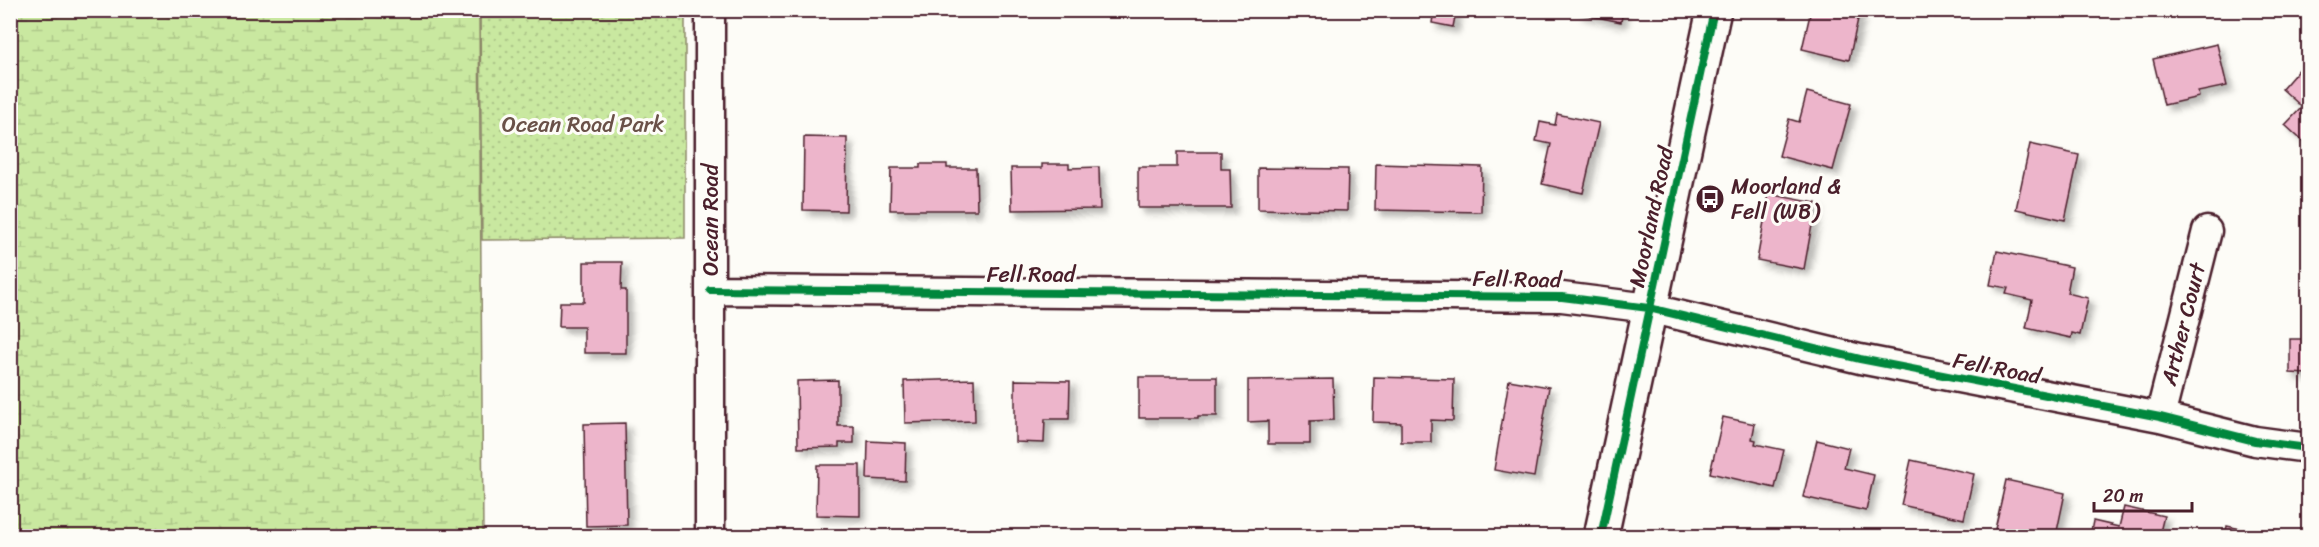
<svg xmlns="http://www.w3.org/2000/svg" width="2319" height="547" viewBox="0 0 2319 547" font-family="Sriracha,sans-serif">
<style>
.wetland{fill:url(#wetland-marsh);stroke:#8a8466;stroke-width:1.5}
.park{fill:url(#park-dots);stroke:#8a8466;stroke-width:1.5}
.building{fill:#edb5cb;stroke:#4a1f2b;stroke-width:1.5;filter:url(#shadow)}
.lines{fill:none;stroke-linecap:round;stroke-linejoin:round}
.minor-casing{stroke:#4a1f2b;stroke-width:33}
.tertiary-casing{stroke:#4a1f2b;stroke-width:38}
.minor{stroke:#fdfcf7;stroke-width:28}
.tertiary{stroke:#fdfcf7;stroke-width:33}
.cycleway-casing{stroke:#fdfcf7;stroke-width:11}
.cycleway{stroke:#00873e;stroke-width:8}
.labels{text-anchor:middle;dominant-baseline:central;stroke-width:6;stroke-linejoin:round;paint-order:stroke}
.park-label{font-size:22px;fill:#6a5148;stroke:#fdfcf7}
.poi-label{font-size:22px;fill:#4a1f2b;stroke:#fdfcf7;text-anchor:start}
.street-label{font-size:22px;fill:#4a1f2b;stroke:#fdfcf7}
</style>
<defs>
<pattern id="wetland-marsh" width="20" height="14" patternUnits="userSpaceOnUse" patternTransform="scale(1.5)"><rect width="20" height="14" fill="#c9e8a0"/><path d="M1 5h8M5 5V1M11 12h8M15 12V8" fill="none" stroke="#aec78a"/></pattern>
<pattern id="park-dots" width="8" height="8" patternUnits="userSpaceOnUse" patternTransform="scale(1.5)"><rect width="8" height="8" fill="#c9e8a0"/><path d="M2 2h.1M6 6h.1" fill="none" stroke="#aec78a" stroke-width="1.8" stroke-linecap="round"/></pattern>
<filter id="shadow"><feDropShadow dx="5.5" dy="5.5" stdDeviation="3" flood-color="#0004"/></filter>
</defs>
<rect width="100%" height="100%" fill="#fdfcf7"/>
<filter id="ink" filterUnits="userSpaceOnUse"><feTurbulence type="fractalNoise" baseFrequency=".0167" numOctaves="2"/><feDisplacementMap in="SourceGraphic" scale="12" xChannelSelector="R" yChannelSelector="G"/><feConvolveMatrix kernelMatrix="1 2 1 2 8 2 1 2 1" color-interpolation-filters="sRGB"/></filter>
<g filter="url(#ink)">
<path class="wetland" d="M 10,11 L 479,11 L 483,536 L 11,536 Z"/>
<path class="park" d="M 480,11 L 685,11 L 685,238 L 482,240 Z"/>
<path class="building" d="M 1434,10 L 1456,12 L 1453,27 L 1432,23 Z
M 1578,10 L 1623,10 L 1621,22 L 1577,13 Z
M 1811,10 L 1860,10 L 1849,60 L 1802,49 Z
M 2217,44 L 2227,86 L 2198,92 L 2199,97 L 2164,105 L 2153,59 Z
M 2308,59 L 2308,146 L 2285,125 L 2302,107 L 2282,89 Z
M 1807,92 L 1851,104 L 1833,170 L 1779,156 L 1789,119 L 1799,122 Z
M 1557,114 L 1599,123 L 1583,193 L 1542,184 L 1551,144 L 1536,141 L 1540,122 L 1555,125 Z
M 804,137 L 847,138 L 846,211 L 803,210 Z
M 2030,144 L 2079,155 L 2065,220 L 2016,209 Z
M 1177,152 L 1221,152 L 1221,169 L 1230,169 L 1231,208 L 1138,208 L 1138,167 L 1177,167 Z
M 920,164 L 947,164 L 947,168 L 976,168 L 977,210 L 890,210 L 891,168 L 920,168 Z
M 1042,164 L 1069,164 L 1069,168 L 1099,167 L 1100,209 L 1012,210 L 1011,168 L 1042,168 Z
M 1376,164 L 1482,167 L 1481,212 L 1375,210 Z
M 1258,168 L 1348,169 L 1347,211 L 1258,209 Z
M 1769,194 L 1816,203 L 1804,269 L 1757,260 Z
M 1997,251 L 2072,267 L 2067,293 L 2088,298 L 2080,335 L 2072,333 L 2071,338 L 2026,328 L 2032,300 L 2006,294 L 2008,288 L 1990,285 Z
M 584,262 L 622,262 L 621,290 L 626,290 L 626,353 L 584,353 L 584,327 L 559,327 L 560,302 L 584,302 Z
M 2290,339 L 2308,339 L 2308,374 L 2290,373 Z
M 1139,377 L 1217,377 L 1217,416 L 1198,416 L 1198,418 L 1139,418 Z
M 1374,377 L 1454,379 L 1453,421 L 1431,420 L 1431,442 L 1401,442 L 1401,423 L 1373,422 Z
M 974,379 L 975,421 L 905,423 L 904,381 Z
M 1333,379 L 1334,420 L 1310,421 L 1310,444 L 1268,444 L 1268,421 L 1248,422 L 1248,380 Z
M 838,380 L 838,426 L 854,426 L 854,443 L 839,443 L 839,447 L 798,448 L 797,381 Z
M 1015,380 L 1070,381 L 1069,419 L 1045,419 L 1044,443 L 1015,442 Z
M 1509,380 L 1549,387 L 1534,477 L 1494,470 Z
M 1723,417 L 1755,424 L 1752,439 L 1756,440 L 1755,444 L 1784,450 L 1775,488 L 1710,473 Z
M 625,423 L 627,525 L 586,526 L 584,424 Z
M 1817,440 L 1849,448 L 1844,468 L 1874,475 L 1866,511 L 1803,497 Z
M 868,441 L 906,443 L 905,481 L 867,479 Z
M 1911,460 L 1974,474 L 1964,519 L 1901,505 Z
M 817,465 L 860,465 L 860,516 L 816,515 Z
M 2006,480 L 2065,493 L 2056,536 L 2031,536 L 1995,529 Z
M 2124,507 L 2164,516 L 2159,536 L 2090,536 L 2093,521 L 2119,527 Z
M 2227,526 L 2264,534 L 2264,536 L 2225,536 Z"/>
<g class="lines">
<g class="minor-casing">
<path id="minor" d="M 710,290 L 1562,297 L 1649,308 L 1860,359 L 2160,417 L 2255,441 L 2308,448
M 2160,417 L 2207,231
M 710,536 L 710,10"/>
</g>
<g class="tertiary-casing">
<path id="tertiary" d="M 1601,536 L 1714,10"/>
</g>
<use href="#minor" class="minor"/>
<use href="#tertiary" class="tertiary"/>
<g class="cycleway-casing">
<path id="cycleway" d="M 710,290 L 1562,297 L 1649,308 L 1860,359 L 2160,417 L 2255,441 L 2308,448
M 1601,536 L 1714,10"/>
</g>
<use href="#cycleway" class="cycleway"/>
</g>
</g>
<defs>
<g id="bus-disc" transform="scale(1.5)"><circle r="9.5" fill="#4a1f2b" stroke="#fdfcf7"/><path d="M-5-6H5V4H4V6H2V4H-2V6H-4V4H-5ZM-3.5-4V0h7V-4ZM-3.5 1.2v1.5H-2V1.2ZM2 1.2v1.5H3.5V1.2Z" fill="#fff"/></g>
</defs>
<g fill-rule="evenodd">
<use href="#bus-disc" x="1710" y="199"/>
</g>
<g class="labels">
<g class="park-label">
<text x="583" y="124">Ocean Road Park</text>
</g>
<g class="poi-label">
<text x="1731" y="186">Moorland &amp;<tspan x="1731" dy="25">Fell (WB)</tspan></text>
</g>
<g class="street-label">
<text transform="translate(1651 217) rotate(-78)">Moorland Road</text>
<text transform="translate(710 220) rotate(-90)">Ocean Road</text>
<text x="1031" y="274">Fell Road</text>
<text transform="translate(1517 279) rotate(1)">Fell Road</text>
<text transform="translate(2183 324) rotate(-76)">Arther Court</text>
<text transform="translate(1997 368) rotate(11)">Fell Road</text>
</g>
</g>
<rect width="2319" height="547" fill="none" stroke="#fdfcf7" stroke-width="36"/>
<rect x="18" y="18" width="2283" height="511" fill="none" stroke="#4a1f2b" stroke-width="2" filter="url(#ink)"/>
<path d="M2094 502v9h98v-9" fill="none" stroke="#4a1f2b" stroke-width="3"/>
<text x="2103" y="502" font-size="18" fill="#4a1f2b" stroke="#fdfcf7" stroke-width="4.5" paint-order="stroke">20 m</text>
</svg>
